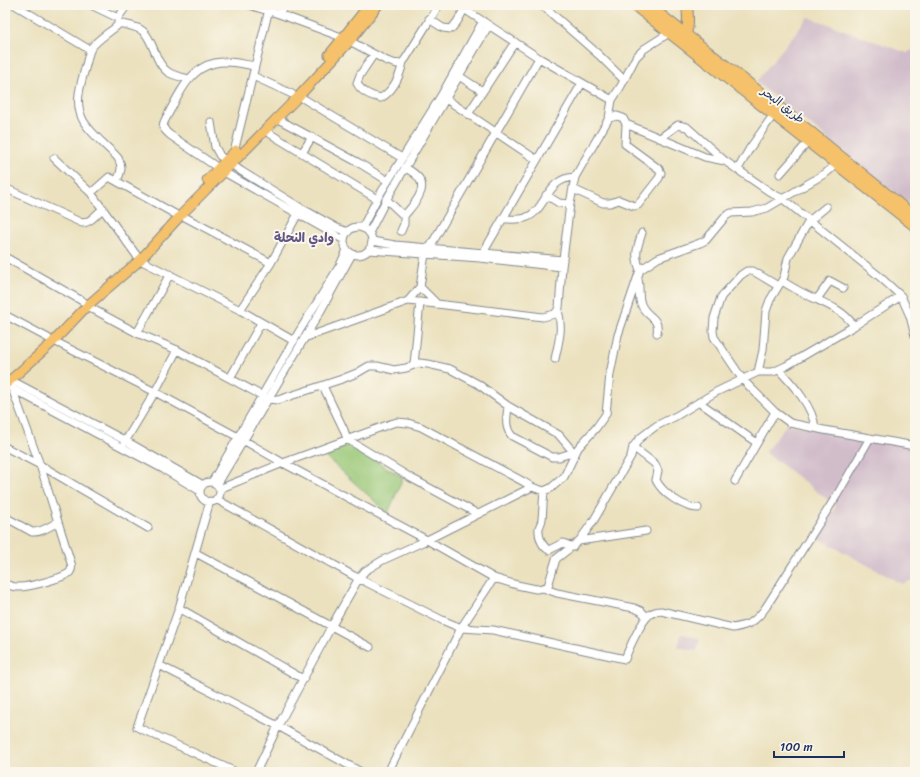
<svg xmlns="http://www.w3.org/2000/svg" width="920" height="777" viewBox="0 0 920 777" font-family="Sriracha,'Playpen Sans Arabic',sans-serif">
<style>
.industrial{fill:#d1bdca}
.green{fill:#98c776;stroke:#5a7b6a}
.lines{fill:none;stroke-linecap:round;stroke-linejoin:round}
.minor-casing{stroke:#83888e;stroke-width:9}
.major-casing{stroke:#83888e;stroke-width:11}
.highway-casing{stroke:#83888e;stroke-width:12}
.minor{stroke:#fff;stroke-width:7}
.major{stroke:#f5c16b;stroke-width:9}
.highway{stroke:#f5c16b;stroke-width:10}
.labels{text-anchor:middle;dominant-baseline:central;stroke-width:4;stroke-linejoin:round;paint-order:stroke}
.street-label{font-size:12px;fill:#1b2f5e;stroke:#fbf7ec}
.neighbourhood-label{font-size:13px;font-weight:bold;fill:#625686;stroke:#fbf7ec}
</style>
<rect width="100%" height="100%" fill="#fbf7ec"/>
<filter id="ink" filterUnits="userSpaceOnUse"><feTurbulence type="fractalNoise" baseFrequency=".025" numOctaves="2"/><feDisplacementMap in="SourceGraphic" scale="8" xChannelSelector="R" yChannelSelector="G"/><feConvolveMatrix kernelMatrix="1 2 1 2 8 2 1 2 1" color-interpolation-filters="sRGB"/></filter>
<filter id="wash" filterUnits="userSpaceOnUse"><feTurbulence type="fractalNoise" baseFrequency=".012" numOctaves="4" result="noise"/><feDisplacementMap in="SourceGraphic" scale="16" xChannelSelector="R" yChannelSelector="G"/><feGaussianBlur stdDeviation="0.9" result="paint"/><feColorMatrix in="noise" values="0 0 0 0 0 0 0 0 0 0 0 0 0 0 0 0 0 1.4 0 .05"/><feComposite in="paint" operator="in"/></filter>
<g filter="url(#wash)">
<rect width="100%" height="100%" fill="#ebe1be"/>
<path class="industrial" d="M 808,17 L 907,53 L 915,48 L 915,208 L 756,82 Z
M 787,424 L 915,447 L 915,579 L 902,584 L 818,538 L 836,506 L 765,452 Z
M 681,634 L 700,638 L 697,651 L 678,647 Z"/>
<path class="green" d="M 350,444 L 403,478 L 388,513 L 326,457 Z"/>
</g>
<g filter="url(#ink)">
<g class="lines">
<g class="minor-casing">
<path id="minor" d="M 15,5 L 90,50
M 91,5 L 118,18
M 249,5 L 279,14 L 344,38 L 387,61 L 397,64 L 403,62 L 406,58 L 439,5
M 458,5 L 539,58 L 612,100
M 542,5 L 599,55 L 624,80
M 279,14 L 284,5
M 429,19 L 443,28 L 451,29 L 457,22 L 466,6
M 118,23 C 126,25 138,26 144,32 C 154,42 155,63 168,72 C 174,76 182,77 189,79
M 374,54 L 360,75 L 357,83 C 361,92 371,96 381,98 C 394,90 400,76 403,62
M 255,66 C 242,64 228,60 215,63 C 188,68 177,99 165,120 C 161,127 165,131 170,135 L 224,172 L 344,240
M 253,76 L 292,94
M 459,76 L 482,91
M 299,96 L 402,158
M 446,99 L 537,160
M 468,114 L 515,42
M 276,118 L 359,163 L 388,181
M 211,122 L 215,147 L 220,156 L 241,171 L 301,208 L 337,228 L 348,232
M 626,124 L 705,157 L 725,161
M 264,130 L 377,199
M 660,138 L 678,125 L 687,127 L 725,161 L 773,194 L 783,199 L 879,276 L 901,296 L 910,316 L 915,336
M 234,152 L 270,5
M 302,153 L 312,137
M 54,158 L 91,193 L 137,256
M 738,169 L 750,148 L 774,114
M 780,174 L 809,141
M 117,181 C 121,172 123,167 118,158 C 107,146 93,136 84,122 C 73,103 81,84 86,65 C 88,59 88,52 92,47 C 99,38 109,33 118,25 L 118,18 L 127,5
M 5,188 L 82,223 C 90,223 97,214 103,208
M 573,189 L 603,203 L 610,203 L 619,200 L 634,206 L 638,205 L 659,178 L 661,173 L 659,169 L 625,144 L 626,124 L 623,118 L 617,116 L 609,118
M 91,193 L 109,177 L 175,214
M 546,195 L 559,203 L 570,204
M 386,199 L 404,216 L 404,224 L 401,231
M 181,215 L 271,263
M 404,216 C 411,207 427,192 420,180 C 417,174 410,171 405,167
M 503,219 C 510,219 518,220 525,218 C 547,211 545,178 575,177
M344 241a14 14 0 1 1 28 0a14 14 0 1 1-28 0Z
M 362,228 L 377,199 L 442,94 L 483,21
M 369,233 L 385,202 L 489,25
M 372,241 L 395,245 L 563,260
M 430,247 L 539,58
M 369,250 L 480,258 L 562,267
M 425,254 L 420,287 L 437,304
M 5,257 L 84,302
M 480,258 L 582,83
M 140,260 L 240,310 L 294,341
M 640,270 C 634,255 637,248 642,233
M 638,279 C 640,287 638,297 641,304 C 646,318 660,316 657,333
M 782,281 C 790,286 798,291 807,295 C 824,303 844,310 854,326
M 778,286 L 753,271 L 747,271 L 741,275 L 721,297 L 714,318 L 713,331 L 714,337 L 743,380 L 775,412 L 790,423 L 824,430 L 915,446
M 817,299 L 830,281 L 843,288
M 408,301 L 437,304 L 543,317 L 555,314 L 559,308 L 562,267 L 570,204 L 575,177 L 609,118 L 612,100 L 621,86 L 636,57 L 644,49 L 669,33
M 87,306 L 137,333 L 177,350 L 268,399 L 278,400 L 342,379 L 357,373 L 369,366 L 377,366 L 394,370 L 406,368 L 419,363 L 428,364 L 450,369 L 478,384 L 508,406 L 559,435 L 575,454
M 240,310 L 271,263 L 300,210
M 5,315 L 48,338
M 137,333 L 170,274
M 304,338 L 408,301 L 420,287
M 54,341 L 155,392 L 238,437 L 283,463 L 427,540 L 494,578 L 517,585 L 536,589 L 543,588 L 548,586 L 556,559 L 579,541 L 594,520 L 631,456 L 633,447 L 640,438 L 656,426 L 676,416 L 716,392 L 758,372 L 773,372 L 786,366 L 854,326 L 901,296
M 555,359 C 559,340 563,329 558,310
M 414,365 L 420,302
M 779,370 C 793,385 813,406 815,428
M 758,372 L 763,350 L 766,311 L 770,300 L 784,277 L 788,258 L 809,221 L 826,207
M 5,377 L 126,441 L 203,485
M 230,378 L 261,323
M 323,386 L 344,430 L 347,439 L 411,478 L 478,514
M 11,388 L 163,469 L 200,491
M 699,402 L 757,443
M 508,406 C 507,417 504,427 512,436 L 552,457 L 559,457 L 574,452
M 123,445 L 155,392 L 177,350
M 5,447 L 40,465 L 148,528
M 633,447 L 655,464 L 658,471 L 656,480 C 662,493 684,508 698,508
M 735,481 L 775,412
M 212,482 L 300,330 L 340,265 L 347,250
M200 492a10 10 0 1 1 20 0a10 10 0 1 1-20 0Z
M 217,485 L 320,312 L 352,254
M 219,489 L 283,463 L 390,424 L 397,422 L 408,423 L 421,427 L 524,482 L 532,487 L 544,491 L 551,488 L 558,482 L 564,477 L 578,448 L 596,428 L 606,414 L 610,374 L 618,335 L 640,270 L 658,258 L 700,243 L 706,240 L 726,216 L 731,213 L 752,212 L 767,208 L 826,173 L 839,162
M 544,491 C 543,500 543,510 542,519 C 542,522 540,525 539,528 C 538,536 542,547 549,550 L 563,543 L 573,547
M 216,499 L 354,576 L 442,620 L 461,628 L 493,630 L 625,659 C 629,648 641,622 649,615 C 653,612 657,611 661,611 L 733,628 C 750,625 756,621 766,607 L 837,495 L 870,438
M 210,501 L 179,608 L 159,665 L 278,726 L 361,772
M 5,517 L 32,532 C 41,533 50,526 58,522
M 579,541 L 646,531
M 196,553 L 370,647
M 5,584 C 9,585 13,587 17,587 C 26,588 64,578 70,572 C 72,569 72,566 71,563 L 40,465 L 12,388
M 543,588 L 557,593 L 634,608 L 641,611 L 647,617
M 179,608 L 303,679
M 159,665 L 137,727 L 236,772
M 256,772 L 278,726 L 331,627 L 359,578 L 365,571 L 383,560 L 427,540 L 532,487
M 388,772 L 461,628 L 494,578"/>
</g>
<g class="major-casing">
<path id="major" d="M 329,55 L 369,5
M 207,180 L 236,150
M 5,385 L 54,341 L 87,306 L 140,260 L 181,215 L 299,96 L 350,41 L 378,5"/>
</g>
<g class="highway-casing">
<path id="highway" d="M 634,5 L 915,226
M 648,5 L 807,129 L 915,217
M 683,38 C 690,30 688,15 687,5"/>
</g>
<use href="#minor" class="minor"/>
<use href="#major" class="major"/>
<use href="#highway" class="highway"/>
</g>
</g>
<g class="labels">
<g class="street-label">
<text transform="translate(783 105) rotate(38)">طريق البحر</text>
</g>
<g class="neighbourhood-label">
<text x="304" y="237">وادي النحلة</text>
</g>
</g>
<rect width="920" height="777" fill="none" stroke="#fbf7ec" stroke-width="20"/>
<path d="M774 751v6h70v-6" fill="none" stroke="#1b2f5e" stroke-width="2"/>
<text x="780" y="751" font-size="12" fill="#1b2f5e" stroke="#fbf7ec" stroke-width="3" paint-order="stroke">100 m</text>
</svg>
